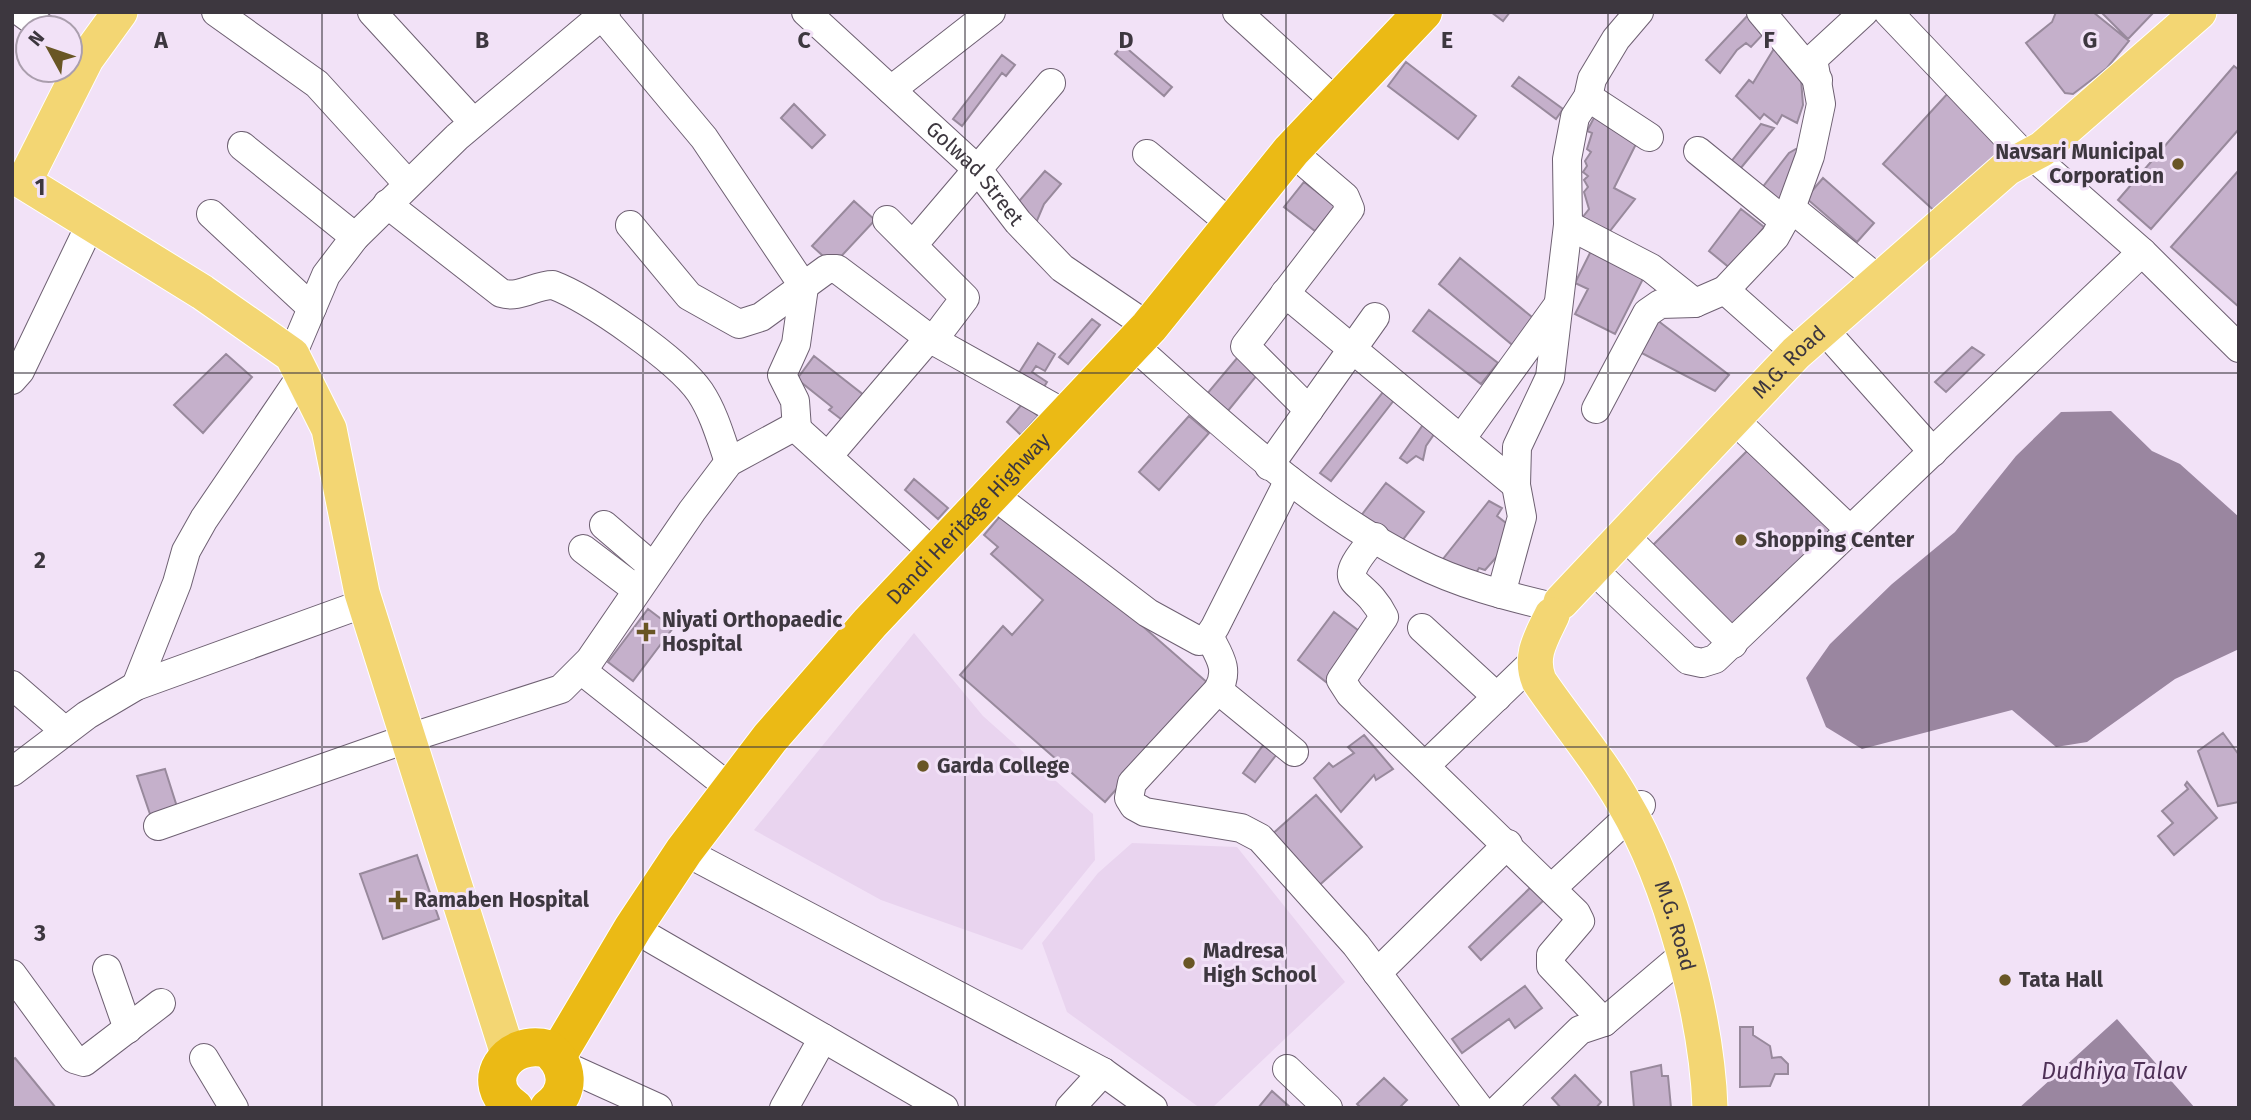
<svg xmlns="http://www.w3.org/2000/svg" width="2251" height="1120" viewBox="0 0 2251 1120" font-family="'Fira Sans',sans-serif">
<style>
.built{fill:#e9d4ef}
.water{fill:#9a86a0}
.building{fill:#c5b0cb;stroke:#98899c;stroke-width:2}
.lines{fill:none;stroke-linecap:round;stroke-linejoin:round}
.minor-casing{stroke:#6e6072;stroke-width:30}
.major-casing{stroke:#fff;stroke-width:37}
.highway-casing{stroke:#fff;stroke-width:40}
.minor{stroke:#fff;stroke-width:28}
.major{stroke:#f3d673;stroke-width:35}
.highway{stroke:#ebba15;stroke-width:38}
.grid{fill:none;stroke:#3d373f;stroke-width:2;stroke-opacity:0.55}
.poi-dot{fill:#695625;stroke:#f2e2f7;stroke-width:2.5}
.labels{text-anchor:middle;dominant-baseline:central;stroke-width:6;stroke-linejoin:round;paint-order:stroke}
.poi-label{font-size:21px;font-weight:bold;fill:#3d373f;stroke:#f2e2f7;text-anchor:start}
.street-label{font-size:21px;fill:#3d373f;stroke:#f2e2f7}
.water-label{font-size:23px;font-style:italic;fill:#4f3157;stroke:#f2e2f7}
.grid-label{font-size:23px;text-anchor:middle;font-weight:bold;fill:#3d373f;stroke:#f2e2f7;stroke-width:6;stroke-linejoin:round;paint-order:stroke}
</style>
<rect width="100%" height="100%" fill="#f2e2f7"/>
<path class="built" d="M 914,633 L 983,716 L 1093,814 L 1095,860 L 1022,950 L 881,900 L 754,830 Z
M 1132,843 L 1237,847 L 1345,982 L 1212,1108 L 1200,1108 L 1067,1012 L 1042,943 L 1098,873 Z"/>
<path class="water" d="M 2111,411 L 2152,451 L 2180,464 L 2239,517 L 2239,649 L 2175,679 L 2087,742 L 2056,747 L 2012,710 L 1862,749 L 1826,727 L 1806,678 L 1830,644 L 1892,584 L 1955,532 L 2016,456 L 2061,412 Z
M 2117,1019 L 2195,1108 L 2019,1108 Z"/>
<path class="building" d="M 1491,12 L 1510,12 L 1503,21 Z
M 2056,12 L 2093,12 L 2129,41 L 2107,68 L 2073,94 L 2065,93 L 2026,43 L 2052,22 Z
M 2101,12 L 2154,12 L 2128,39 Z
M 1750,13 L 1767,30 L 1751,47 L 1746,43 L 1737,50 L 1720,73 L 1706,60 Z
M 1123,45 L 1172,87 L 1164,96 L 1115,54 Z
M 1775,47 L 1801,79 L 1803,105 L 1797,123 L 1782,115 L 1777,124 L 1764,114 L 1760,119 L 1736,96 L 1749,80 L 1753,83 Z
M 1002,55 L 1015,65 L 1006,76 L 1002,73 L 962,126 L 953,119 Z
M 1406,62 L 1476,116 L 1458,139 L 1388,86 Z
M 2234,66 L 2239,70 L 2239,129 L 2151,229 L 2118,200 Z
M 1519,77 L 1563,109 L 1556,119 L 1512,86 Z
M 1949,92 L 2001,150 L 1940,216 L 1883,164 Z
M 794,104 L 825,135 L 812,148 L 781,118 Z
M 1596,114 L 1637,142 L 1614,188 L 1635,199 L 1606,236 L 1582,218 L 1589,209 L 1584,192 L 1588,187 L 1584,180 L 1588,176 L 1583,172 L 1587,166 L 1585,161 L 1591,152 L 1587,149 L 1592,133 L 1587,131 Z
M 1761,124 L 1774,128 L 1735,175 L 1726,168 Z
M 1796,149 L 1801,153 L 1794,181 L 1775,206 L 1758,193 L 1789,153 Z
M 2239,170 L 2239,307 L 2171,247 Z
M 1045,171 L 1061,184 L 1044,204 L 1036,223 L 1015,206 Z
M 1823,178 L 1874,223 L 1857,242 L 1806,198 Z
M 1304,182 L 1335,206 L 1315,231 L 1284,207 Z
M 854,201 L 875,220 L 833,265 L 812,246 Z
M 1741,209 L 1764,227 L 1731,269 L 1709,251 Z
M 1592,249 L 1645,275 L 1615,334 L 1575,314 L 1588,289 L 1575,283 Z
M 1460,258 L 1538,322 L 1516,348 L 1439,284 Z
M 1429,310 L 1498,363 L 1481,384 L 1413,331 Z
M 1092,319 L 1100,325 L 1068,364 L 1059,357 Z
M 1657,320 L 1729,375 L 1715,391 L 1630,347 Z
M 1038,343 L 1055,354 L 1045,371 L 1036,366 L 1032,372 L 1047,382 L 1039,395 L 1015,379 Z
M 1972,347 L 1984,355 L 1946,392 L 1935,382 Z
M 226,354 L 252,377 L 203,433 L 174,405 Z
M 814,356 L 865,396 L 845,422 L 829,410 L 832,407 L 797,379 Z
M 1238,357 L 1258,374 L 1227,412 L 1206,395 Z
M 1387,387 L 1398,395 L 1331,481 L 1320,473 Z
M 1023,403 L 1038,416 L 1021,435 L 1007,422 Z
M 1189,416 L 1209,433 L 1159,490 L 1139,472 Z
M 1427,419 L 1439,427 L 1426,446 L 1423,460 L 1416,456 L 1407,463 L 1400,458 Z
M 1747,451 L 1834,531 L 1735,630 L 1649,549 Z
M 914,479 L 948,508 L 938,519 L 905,490 Z
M 1386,483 L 1424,512 L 1398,546 L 1360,517 Z
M 1489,501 L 1502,508 L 1497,516 L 1506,523 L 1503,536 L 1509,543 L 1485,570 L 1479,568 L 1474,576 L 1439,564 Z
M 1007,508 L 1209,684 L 1105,802 L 960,675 L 1003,626 L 1012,635 L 1043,600 L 991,554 L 998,547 L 984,535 Z
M 648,609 L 673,628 L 633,681 L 608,662 Z
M 1334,612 L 1363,634 L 1326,682 L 1298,660 Z
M 2223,733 L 2239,755 L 2239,802 L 2218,806 L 2198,751 Z
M 1364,735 L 1393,769 L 1376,780 L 1374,775 L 1341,812 L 1314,778 L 1329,763 L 1333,767 L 1354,753 L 1348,747 Z
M 1264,744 L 1277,754 L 1255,782 L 1243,773 Z
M 165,769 L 178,810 L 152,820 L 137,776 Z
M 2187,782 L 2217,818 L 2174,855 L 2158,836 L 2173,823 L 2162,811 L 2188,789 L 2185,785 Z
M 1316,795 L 1362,847 L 1315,889 L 1269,837 Z
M 417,855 L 439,919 L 383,939 L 360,874 Z
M 1532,886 L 1545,899 L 1481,960 L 1469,947 Z
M 1525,986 L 1542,1008 L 1515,1028 L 1509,1019 L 1462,1053 L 1452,1039 Z
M 1740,1027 L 1753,1027 L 1753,1035 L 1770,1046 L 1772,1058 L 1781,1057 L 1788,1064 L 1788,1074 L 1775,1074 L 1770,1086 L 1740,1087 Z
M 15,1058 L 56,1108 L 12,1108 L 12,1060 Z
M 1661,1065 L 1662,1076 L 1668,1076 L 1671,1108 L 1634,1108 L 1631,1072 Z
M 1575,1075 L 1601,1102 L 1596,1108 L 1561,1108 L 1552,1098 Z
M 1384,1078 L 1407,1100 L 1399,1108 L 1361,1108 L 1357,1104 Z
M 1272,1091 L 1291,1108 L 1258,1108 Z"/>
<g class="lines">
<g class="minor-casing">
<g id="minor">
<path d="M 21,12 L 43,28"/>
<path d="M 216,12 L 317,84 L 408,184"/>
<path d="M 372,12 L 473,122"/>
<path id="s1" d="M 806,12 L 978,170 L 1018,222 L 1062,268 L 1149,327"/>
<path d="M 1237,12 L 1337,103"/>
<path d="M 1761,12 L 1818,80"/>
<path d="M 1888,12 L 2026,157"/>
<path d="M 602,16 L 704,138 L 804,287 L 796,344 L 782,375 L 795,401 L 797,429"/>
<path d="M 891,90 L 991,12"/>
<path d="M 1588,97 L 1649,137"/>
<path d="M 242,146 L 355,237"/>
<path d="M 1291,151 L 1345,197 L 1350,209 L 1245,346 L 1309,410"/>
<path d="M 1698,151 L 1784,221"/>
<path d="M 1147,154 L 1231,224"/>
<path d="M 2035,158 L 2142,252 L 2239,348"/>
<path d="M 387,204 L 501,293 C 520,299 534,285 553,285 C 590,299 678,360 700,392 C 714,413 721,439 729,462"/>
<path d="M 1791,208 L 1879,280"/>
<path d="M 211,214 L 312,308"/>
<path d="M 887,220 L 965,298 L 934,339"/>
<path d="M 630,225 L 689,296 L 739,324 L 761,317 L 827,269 L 837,269 L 929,338"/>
<path d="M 1568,225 L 1651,268 L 1695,303"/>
<path d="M 913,245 L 1051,83"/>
<path d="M 1725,290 L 1796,353"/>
<path d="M 1285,293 L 1516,485"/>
<path d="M 1835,342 L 1933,452"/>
<path d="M 1132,344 C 1221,423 1309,508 1416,562 C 1459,584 1506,596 1553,607"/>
<path d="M 292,355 L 326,275 L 355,237 L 457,137 L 606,12"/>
<path d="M 12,380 L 20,371 L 91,223"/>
<path d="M 1596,409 L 1647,313 L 1660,304 L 1695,303 L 1725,290 L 1775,237 L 1791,208 L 1810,156 L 1821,104 L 1813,59 L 1864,12"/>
<path d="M 1746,431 L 1851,531"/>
<path d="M 1461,439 L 1558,305"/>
<path d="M 829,455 L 929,338 L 1067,415"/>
<path d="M 1269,466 L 1375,317"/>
<path d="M 992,494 L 1148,613 L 1199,641 L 1209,636 L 1215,627 L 1289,480"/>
<path d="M 604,525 L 653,567"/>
<path d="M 1375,537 C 1329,592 1362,572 1384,617 L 1341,680 L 1350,694 L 1576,913 L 1580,921 L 1551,955 L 1551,966 L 1604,1022"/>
<path d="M 1635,546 L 1733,644"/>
<path d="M 583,549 L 637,590"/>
<path d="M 1603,579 L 1688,660 L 1702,663 L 1715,659 L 2142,252"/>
<path d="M 1501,594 L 1522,517 L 1516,485 L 1517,447 L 1550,377 L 1568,225 L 1567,159 L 1575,117 L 1588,97 L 1592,79 L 1616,39 L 1639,12"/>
<path d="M 1422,628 L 1497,697"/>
<path d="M 1209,636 C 1219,656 1230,669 1218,690 L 1132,783 L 1129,798 L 1134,806 L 1145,812 L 1241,828 L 1260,838 L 1356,945 L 1479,1108"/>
<path d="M 581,670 L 730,788"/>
<path d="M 12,685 L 65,731"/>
<path d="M 136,686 L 177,583 L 186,551 L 204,519 L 302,375"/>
<path d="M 1218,690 L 1294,752"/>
<path d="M 1425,766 L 1534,661"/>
<path d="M 12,772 L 87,715 L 136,686 L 365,603"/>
<path d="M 158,826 L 406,739 L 561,689 L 590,660 L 692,511 L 729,462 L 788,430 L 797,429 L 936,555"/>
<path d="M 684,851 L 1103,1072 L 1153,1108"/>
<path d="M 1552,888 L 1641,805"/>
<path d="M 633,928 L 944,1108"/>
<path d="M 107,969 L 128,1029"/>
<path d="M 1377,973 L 1508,844"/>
<path d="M 12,974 L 74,1059 L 84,1062 L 161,1003"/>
<path d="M 204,1058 L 234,1108"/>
<path d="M 563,1065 L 658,1108"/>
<path d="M 1287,1069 L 1328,1108"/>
<path d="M 784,1108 L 823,1038"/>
<path d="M 1070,1108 L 1103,1072"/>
<path d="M 1500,1108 L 1580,1030 L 1604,1022 L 1683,955"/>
</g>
</g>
<g class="major-casing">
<g id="major">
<path d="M 120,12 L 86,59 L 24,182 L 202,292 L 292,355 L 329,429 L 362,593 L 508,1054"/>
<path id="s2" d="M 1561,602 L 1796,353 L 2007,168 L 2042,149 L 2199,12"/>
<path id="s3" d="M 1552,615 C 1541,638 1529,656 1539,681 C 1566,721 1600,760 1624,803 C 1671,882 1707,1016 1710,1108"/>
</g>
</g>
<g class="highway-casing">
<g id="highway">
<path id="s4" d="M 557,1056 L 633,928 L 684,851 L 770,738 L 870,623 L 1149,327 L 1291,151 L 1423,12"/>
<path d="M 514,1108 C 477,1083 507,1038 548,1049 C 568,1065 572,1091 549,1108"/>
</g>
</g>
<use href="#minor" class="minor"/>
<use href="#major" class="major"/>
<use href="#highway" class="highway"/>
</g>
<path class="grid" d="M 322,12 L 322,1108M 643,12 L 643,1108M 965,12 L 965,1108M 1286,12 L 1286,1108M 1608,12 L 1608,1108M 1929,12 L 1929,1108M 12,373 L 2239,373M 12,747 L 2239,747"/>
<g class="poi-dot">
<circle cx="2178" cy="164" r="7"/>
<circle cx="1741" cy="540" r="7"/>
<path d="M642.5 621.5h7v7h7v7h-7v7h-7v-7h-7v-7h7z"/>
<circle cx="923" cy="766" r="7"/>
<path d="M394.5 889.5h7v7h7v7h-7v7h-7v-7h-7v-7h7z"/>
<circle cx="1189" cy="963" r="7"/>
<circle cx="2005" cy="980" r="7"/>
</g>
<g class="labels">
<g class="poi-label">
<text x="2164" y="152" text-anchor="end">Navsari Municipal<tspan x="2164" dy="24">Corporation</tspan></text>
<text x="1755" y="540">Shopping Center</text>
<text x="662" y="620">Niyati Orthopaedic<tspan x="662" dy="24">Hospital</tspan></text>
<text x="937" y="766">Garda College</text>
<text x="414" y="900">Ramaben Hospital</text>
<text x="1203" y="951">Madresa<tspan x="1203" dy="24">High School</tspan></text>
<text x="2019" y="980">Tata Hall</text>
</g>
<g class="street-label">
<text stroke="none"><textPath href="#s1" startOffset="234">Golwad Street</textPath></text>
<text stroke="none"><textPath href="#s2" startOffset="331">M.G. Road</textPath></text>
<text stroke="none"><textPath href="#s4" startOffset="679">Dandi Heritage Highway</textPath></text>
<text stroke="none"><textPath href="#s3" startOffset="352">M.G. Road</textPath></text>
</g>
<g class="water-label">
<text x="2114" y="1071">Dudhiya Talav</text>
</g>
</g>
<g class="grid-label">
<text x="161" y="48">A</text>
<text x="482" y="48">B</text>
<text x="804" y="48">C</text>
<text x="1126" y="48">D</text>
<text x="1447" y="48">E</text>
<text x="1769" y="48">F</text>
<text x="2090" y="48">G</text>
<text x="40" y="195">1</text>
<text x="40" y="568">2</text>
<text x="40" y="941">3</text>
</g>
<rect width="2251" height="1120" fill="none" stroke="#3d373f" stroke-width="28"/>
<g transform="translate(49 49) rotate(310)"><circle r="33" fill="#f2e2f7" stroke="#aa9ead" stroke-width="2"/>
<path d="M0-5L12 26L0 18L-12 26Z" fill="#695625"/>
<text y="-10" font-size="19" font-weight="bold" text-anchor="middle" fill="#3d373f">N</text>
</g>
</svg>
